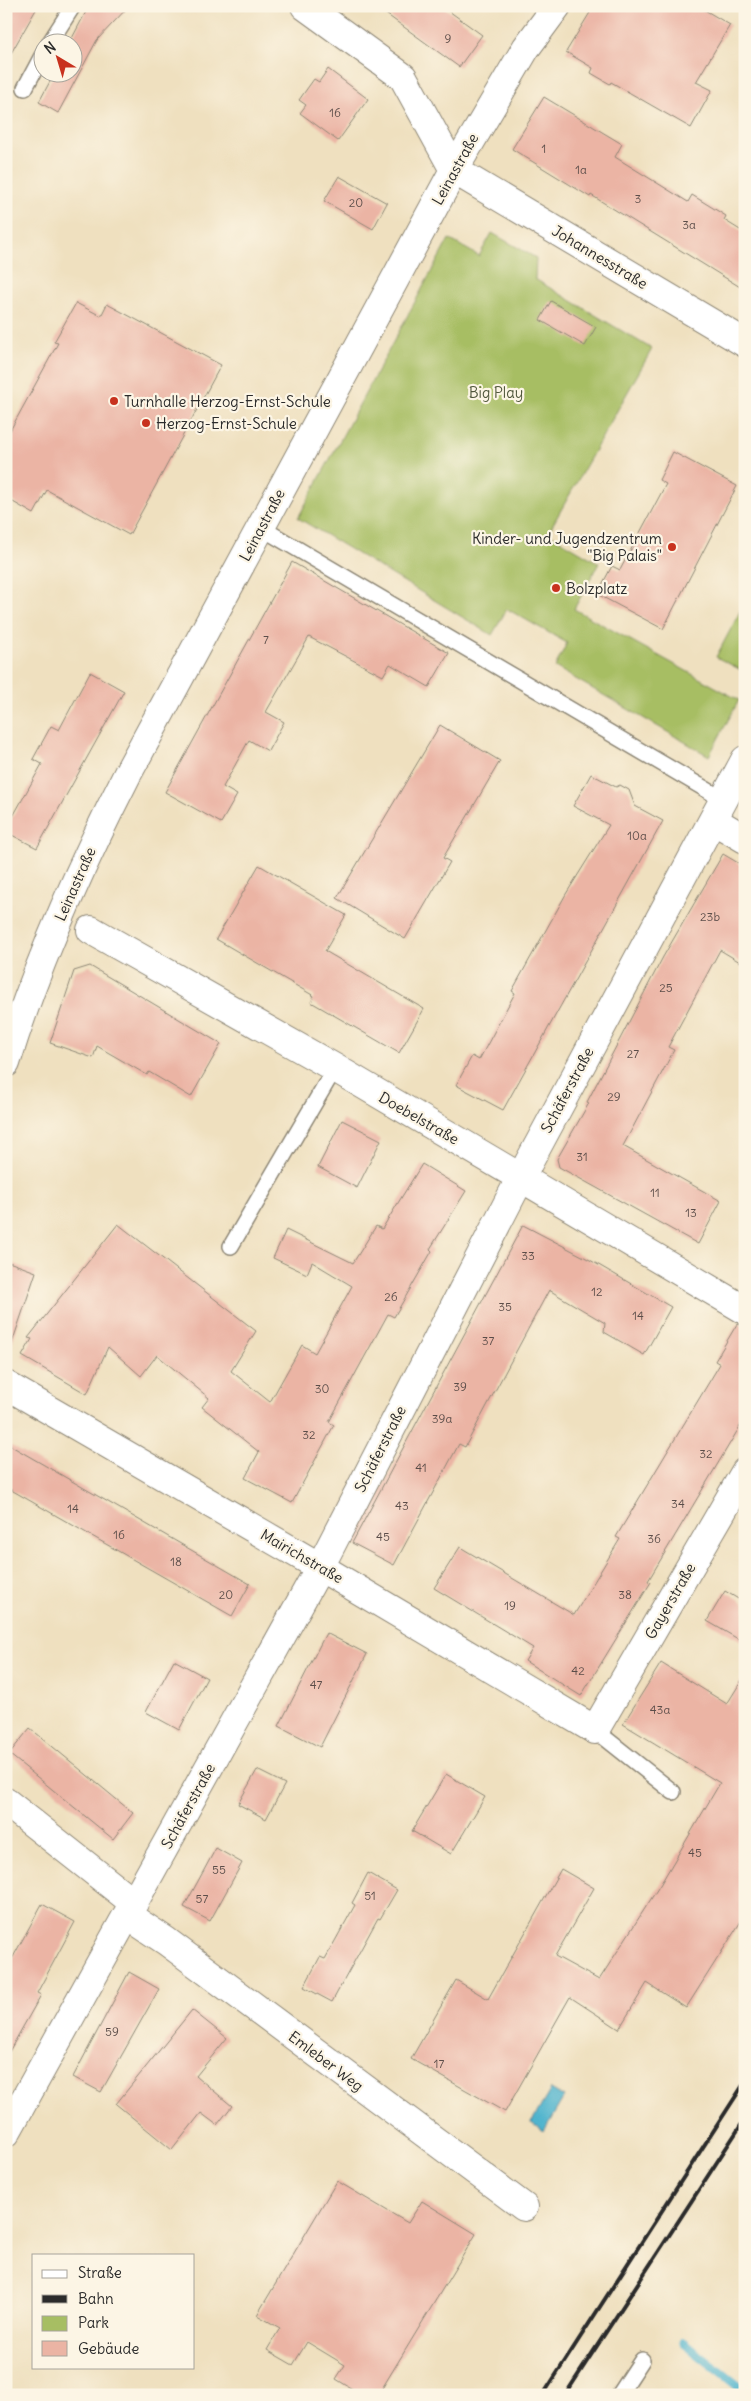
<svg xmlns="http://www.w3.org/2000/svg" width="751" height="2401" viewBox="0 0 751 2401" font-family="Delius,sans-serif">
<style>
.green{fill:#a7be63;stroke:#697447}
.water{fill:#4eb3cd;stroke:#3c6f7c}
.lines{fill:none;stroke-linecap:round;stroke-linejoin:round}
.stream{stroke:#4eb3cd;stroke-width:9}
.building{fill:#ebb4a4}
.lane-casing{stroke:#8d8675;stroke-width:18}
.street-casing{stroke:#8d8675;stroke-width:30}
.secondary-casing{stroke:#8d8675;stroke-width:30}
.lane{stroke:#fff;stroke-width:15}
.street{stroke:#fff;stroke-width:28}
.secondary{stroke:#fff;stroke-width:28}
.rail{stroke:#2b2b2b;stroke-width:4}
.poi-dot{fill:#c8321e;stroke:#fcf5e5;stroke-width:2}
.labels{text-anchor:middle;dominant-baseline:central;stroke-width:4.5;stroke-linejoin:round;paint-order:stroke}
.number-label{font-size:12px;fill:#5b4d49}
.street-label{font-size:15px;fill:#2b2b2b;stroke:#fcf5e5}
.park-label{font-size:15px;fill:#50573c;stroke:#fcf5e5}
.poi-label{font-size:15px;fill:#2b2b2b;stroke:#fcf5e5;text-anchor:start}
</style>
<rect width="100%" height="100%" fill="#fcf5e5"/>
<filter id="ink" filterUnits="userSpaceOnUse"><feTurbulence type="fractalNoise" baseFrequency=".02" numOctaves="2"/><feDisplacementMap in="SourceGraphic" scale="10" xChannelSelector="R" yChannelSelector="G"/><feConvolveMatrix kernelMatrix="1 2 1 2 8 2 1 2 1" color-interpolation-filters="sRGB"/></filter>
<filter id="wash" filterUnits="userSpaceOnUse"><feTurbulence type="fractalNoise" baseFrequency=".0096" numOctaves="4" result="noise"/><feDisplacementMap in="SourceGraphic" scale="20" xChannelSelector="R" yChannelSelector="G"/><feGaussianBlur stdDeviation="1.12" result="paint"/><feColorMatrix in="noise" values="0 0 0 0 0 0 0 0 0 0 0 0 0 0 0 0 0 1.4 0 .05"/><feComposite in="paint" operator="in"/></filter>
<g filter="url(#wash)">
<rect width="100%" height="100%" fill="#efe0bf"/>
<path class="green" d="M 492,233 L 536,258 L 535,279 L 652,349 L 548,533 L 599,563 L 574,609 L 739,700 L 709,756 L 555,667 L 567,643 L 507,609 L 492,635 L 298,518 L 449,239 L 479,256 Z
M 745,602 L 745,672 L 716,657 Z"/>
<path class="water" d="M 551,2089 L 564,2097 L 544,2131 L 531,2123 Z"/>
<g class="lines">
<path class="stream" d="M 684,2343 L 745,2391"/>
</g>
<g id="blocks">
<path class="building" d="M 6,6 L 38,6 L 6,62 Z
M 89,6 L 129,6 L 97,40 L 58,113 L 39,102 L 55,72 L 72,72 L 72,42 L 70,42 Z
M 375,6 L 442,6 L 482,35 L 459,67 Z
M 594,6 L 698,6 L 730,25 L 696,82 L 712,90 L 691,128 L 611,82 L 610,84 L 591,73 L 593,68 L 566,52 Z
M 328,69 L 368,99 L 338,141 L 300,113 L 306,105 L 299,100 L 314,79 L 319,82 Z
M 544,97 L 622,144 L 615,157 L 688,202 L 692,195 L 726,216 L 724,220 L 745,233 L 745,290 L 591,195 L 590,197 L 512,149 Z
M 339,176 L 387,203 L 373,229 L 324,201 Z
M 551,301 L 596,327 L 585,346 L 540,320 Z
M 76,303 L 101,316 L 107,304 L 221,365 L 129,535 L 47,490 L 34,514 L 6,498 L 6,438 L 58,343 L 54,342 Z
M 673,452 L 737,486 L 663,629 L 597,594 L 612,566 L 620,570 L 666,484 L 659,480 Z
M 292,562 L 449,653 L 429,687 L 390,664 L 383,676 L 309,637 L 266,712 L 284,722 L 268,751 L 249,740 L 223,787 L 237,795 L 221,823 L 165,792 Z
M 90,672 L 124,691 L 37,848 L 6,832 L 6,829 L 42,764 L 33,759 L 51,726 L 59,730 Z
M 440,725 L 500,761 L 443,858 L 450,862 L 405,939 L 337,898 Z
M 591,774 L 616,787 L 620,785 L 629,790 L 635,806 L 663,821 L 503,1110 L 456,1085 L 472,1056 L 479,1060 L 515,993 L 512,991 L 566,894 L 609,825 L 573,806 Z
M 723,854 L 745,867 L 745,965 L 720,950 L 668,1047 L 674,1050 L 623,1146 L 721,1201 L 698,1244 L 559,1167 L 557,1159 L 589,1103 L 587,1102 L 663,957 Z
M 259,865 L 346,915 L 325,951 L 424,1009 L 399,1053 L 311,1002 L 314,996 L 216,939 Z
M 90,966 L 221,1044 L 191,1097 L 149,1072 L 147,1075 L 97,1046 L 93,1058 L 50,1043 L 74,971 Z
M 342,1120 L 381,1140 L 357,1188 L 318,1167 Z
M 422,1164 L 466,1191 L 430,1249 L 432,1251 L 394,1317 L 388,1314 L 329,1422 L 334,1425 L 292,1503 L 245,1478 L 259,1452 L 202,1407 L 209,1398 L 157,1355 L 141,1376 L 108,1347 L 87,1394 L 22,1356 L 32,1339 L 28,1338 L 118,1224 L 256,1331 L 231,1371 L 270,1402 L 302,1345 L 315,1353 L 352,1286 L 312,1262 L 307,1274 L 273,1258 L 286,1230 L 353,1263 L 376,1226 L 382,1229 Z
M 523,1225 L 590,1260 L 671,1307 L 644,1355 L 604,1332 L 605,1323 L 549,1290 L 465,1447 L 459,1444 L 394,1565 L 352,1543 Z
M 6,1261 L 36,1272 L 10,1349 L 6,1348 Z
M 737,1324 L 745,1326 L 745,1418 L 648,1581 L 651,1582 L 581,1696 L 525,1661 L 533,1648 L 434,1588 L 460,1547 L 574,1615 L 620,1539 L 616,1537 L 720,1364 L 715,1361 Z
M 6,1443 L 250,1584 L 232,1616 L 6,1487 Z
M 725,1591 L 745,1603 L 745,1643 L 707,1621 Z
M 326,1633 L 367,1654 L 320,1747 L 279,1726 Z
M 174,1660 L 207,1678 L 179,1730 L 146,1712 Z
M 661,1663 L 727,1704 L 745,1675 L 745,1915 L 686,2008 L 647,1983 L 619,2029 L 570,1997 L 505,2112 L 411,2059 L 456,1980 L 488,1999 L 561,1869 L 594,1888 L 555,1956 L 599,1980 L 660,1885 L 720,1783 L 623,1724 Z
M 30,1728 L 133,1813 L 113,1839 L 9,1754 Z
M 257,1770 L 285,1784 L 266,1819 L 238,1804 Z
M 446,1774 L 485,1797 L 451,1854 L 412,1831 Z
M 216,1848 L 242,1863 L 210,1921 L 184,1907 Z
M 368,1873 L 397,1890 L 380,1919 L 378,1918 L 332,2002 L 304,1987 L 320,1957 L 325,1959 L 355,1905 L 352,1903 Z
M 42,1904 L 75,1922 L 37,1993 L 41,1995 L 6,2057 L 6,1970 Z
M 129,1972 L 159,1989 L 101,2092 L 73,2077 Z
M 192,2010 L 227,2038 L 196,2076 L 232,2106 L 217,2125 L 201,2113 L 172,2150 L 116,2104 Z
M 337,2181 L 408,2223 L 422,2201 L 476,2234 L 378,2395 L 362,2395 L 336,2379 L 345,2365 L 307,2342 L 293,2365 L 267,2350 L 280,2328 L 257,2315 Z"/>
</g>
</g>
<g filter="url(#ink)">
<use href="#blocks" fill-opacity="0" stroke="#8d8675" stroke-width="1"/>
<g class="lines">
<g class="lane-casing">
<path id="lane" d="M 50,42 L 73,6
M 25,88 L 42,56
M 260,527 L 724,800
M 231,1246 L 335,1068
M 595,1730 L 673,1792
M 619,2395 L 642,2360"/>
</g>
<g class="street-casing">
<path id="street" d="M 305,6 L 403,77 L 454,170 L 745,343
M 713,820 L 745,839
M 91,930 L 335,1068 L 745,1310
M 6,1385 L 320,1567 L 595,1730 L 745,1472
M 6,1802 L 134,1903
M 127,1915 L 166,1941 L 524,2207
M 6,2133 L 320,1567 L 521,1177 L 745,760"/>
</g>
<g class="secondary-casing">
<path id="secondary" d="M 6,1063 C 37,962 80,867 128,773 L 454,170 L 526,48 L 557,6"/>
</g>
<use href="#lane" class="lane"/>
<use href="#street" class="street"/>
<use href="#secondary" class="secondary"/>
<path class="rail" d="M 543,2395 L 745,2082
M 565,2395 L 745,2119"/>
</g>
</g>
<g class="poi-dot">
<circle cx="114" cy="401" r="5"/>
<circle cx="146" cy="423" r="5"/>
<circle cx="672" cy="547" r="5"/>
<circle cx="556" cy="588" r="5"/>
</g>
<g class="labels">
<g class="number-label">
<text x="448" y="38">9</text>
<text x="335" y="112">16</text>
<text x="544" y="148">1</text>
<text x="581" y="169">1a</text>
<text x="638" y="198">3</text>
<text x="356" y="202">20</text>
<text x="689" y="224">3a</text>
<text x="266" y="639">7</text>
<text x="637" y="835">10a</text>
<text x="710" y="916">23b</text>
<text x="666" y="987">25</text>
<text x="633" y="1053">27</text>
<text x="614" y="1096">29</text>
<text x="582" y="1156">31</text>
<text x="655" y="1192">11</text>
<text x="691" y="1212">13</text>
<text x="528" y="1255">33</text>
<text x="597" y="1291">12</text>
<text x="391" y="1296">26</text>
<text x="505" y="1306">35</text>
<text x="638" y="1315">14</text>
<text x="488" y="1340">37</text>
<text x="460" y="1386">39</text>
<text x="322" y="1388">30</text>
<text x="442" y="1418">39a</text>
<text x="309" y="1434">32</text>
<text x="706" y="1453">32</text>
<text x="421" y="1467">41</text>
<text x="678" y="1503">34</text>
<text x="402" y="1505">43</text>
<text x="73" y="1508">14</text>
<text x="119" y="1534">16</text>
<text x="383" y="1536">45</text>
<text x="654" y="1538">36</text>
<text x="176" y="1561">18</text>
<text x="226" y="1594">20</text>
<text x="625" y="1594">38</text>
<text x="510" y="1605">19</text>
<text x="578" y="1670">42</text>
<text x="316" y="1684">47</text>
<text x="660" y="1709">43a</text>
<text x="695" y="1852">45</text>
<text x="219" y="1869">55</text>
<text x="370" y="1895">51</text>
<text x="202" y="1898">57</text>
<text x="112" y="2031">59</text>
<text x="439" y="2063">17</text>
</g>
<g class="street-label">
<text transform="translate(455 169) rotate(-61)">Leinastraße</text>
<text transform="translate(600 257) rotate(31)">Johannesstraße</text>
<text transform="translate(262 525) rotate(-62)">Leinastraße</text>
<text transform="translate(75 884) rotate(-66)">Leinastraße</text>
<text transform="translate(567 1090) rotate(-62)">Schäferstraße</text>
<text transform="translate(419 1118) rotate(30)">Doebelstraße</text>
<text transform="translate(380 1449) rotate(-63)">Schäferstraße</text>
<text transform="translate(302 1556) rotate(30)">Mairichstraße</text>
<text transform="translate(670 1601) rotate(-60)">Gayerstraße</text>
<text transform="translate(188 1806) rotate(-61)">Schäferstraße</text>
<text transform="translate(326 2061) rotate(37)">Emleber Weg</text>
</g>
<g class="park-label">
<text x="496" y="392">Big Play</text>
</g>
<g class="poi-label">
<text x="124" y="401">Turnhalle Herzog-Ernst-Schule</text>
<text x="156" y="423">Herzog-Ernst-Schule</text>
<text x="662" y="538" text-anchor="end">Kinder- und Jugendzentrum<tspan x="662" dy="17">"Big Palais"</tspan></text>
<text x="566" y="588">Bolzplatz</text>
</g>
</g>
<rect width="751" height="2401" fill="none" stroke="#fcf5e5" stroke-width="25"/>
<rect x="32" y="2254" width="162" height="115" fill="#fcf5e5" stroke="#a8a49b"/>
<rect x="42" y="2270" width="25" height="8" fill="#ffffff" stroke="#a8a49b"/>
<text x="78" y="2278" font-size="15" fill="#2b2b2b">Straße</text>
<rect x="42" y="2295" width="25" height="8" fill="#2b2b2b" stroke="#a8a49b"/>
<text x="78" y="2304" font-size="15" fill="#2b2b2b">Bahn</text>
<rect x="42" y="2316" width="25" height="15" fill="#a7be63" stroke="#a8a49b"/>
<text x="78" y="2328" font-size="15" fill="#2b2b2b">Park</text>
<rect x="42" y="2341" width="25" height="15" fill="#ebb4a4" stroke="#a8a49b"/>
<text x="78" y="2354" font-size="15" fill="#2b2b2b">Gebäude</text>
<g transform="translate(58 58) rotate(322)"><circle r="24" fill="#fcf5e5" stroke="#a8a49b"/>
<path d="M0-4L9 19L0 12L-9 19Z" fill="#c8321e"/>
<text y="-8" font-size="14" font-weight="bold" text-anchor="middle" fill="#2b2b2b">N</text>
</g>
</svg>
